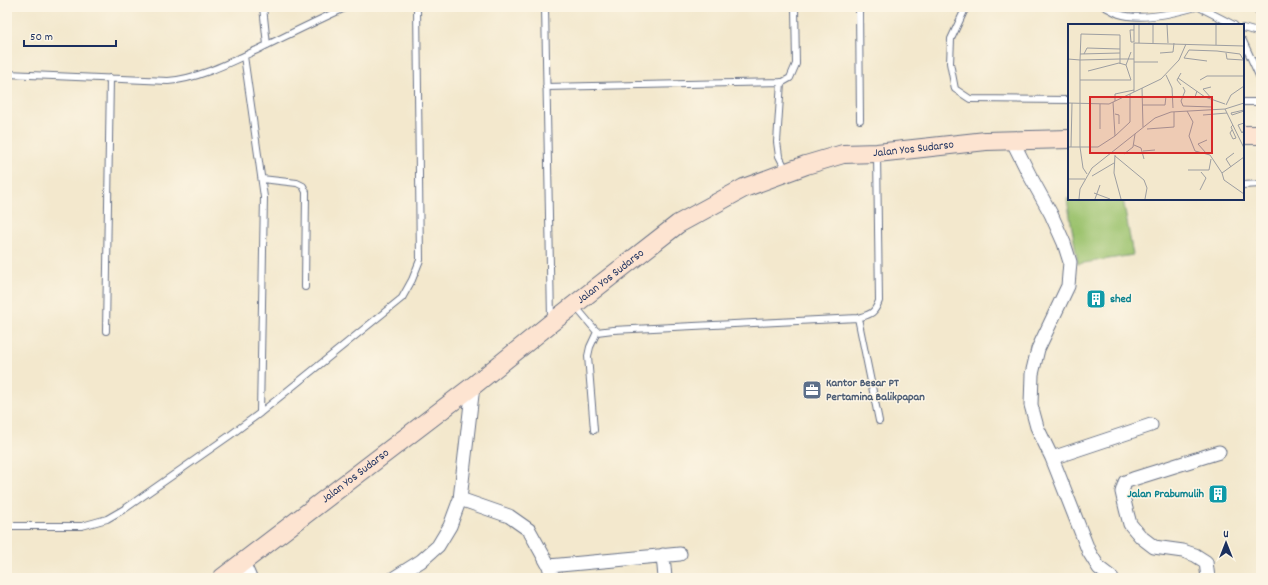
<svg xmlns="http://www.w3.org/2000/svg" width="1268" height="585" viewBox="0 0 1268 585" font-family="Dekko,sans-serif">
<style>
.green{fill:#9cc36e;stroke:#5c7966}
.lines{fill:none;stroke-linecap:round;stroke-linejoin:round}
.service-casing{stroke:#677085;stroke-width:8}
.minor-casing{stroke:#677085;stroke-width:15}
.secondary-casing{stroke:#677085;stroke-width:20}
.service{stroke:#fff;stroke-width:6}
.minor{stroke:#fff;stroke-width:13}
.secondary{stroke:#fde4d1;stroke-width:18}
.labels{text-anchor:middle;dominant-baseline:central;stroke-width:3;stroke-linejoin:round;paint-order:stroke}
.street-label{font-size:12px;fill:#1b2f5e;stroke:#fcf5e5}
.culture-label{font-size:12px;font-weight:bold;fill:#0d838f;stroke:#fcf5e5;text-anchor:start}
.service-label{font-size:12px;font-weight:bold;fill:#4e5e75;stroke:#fcf5e5;text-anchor:start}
.inset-road{fill:none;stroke:#9d9ea1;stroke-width:1}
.view{fill:#d62828;fill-opacity:0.15;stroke:#d62828;stroke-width:2}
.inset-edge{fill:none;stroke:#1b2f5e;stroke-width:2}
</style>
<rect width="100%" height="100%" fill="#fcf5e5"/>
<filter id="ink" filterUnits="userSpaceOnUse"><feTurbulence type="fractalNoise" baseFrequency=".025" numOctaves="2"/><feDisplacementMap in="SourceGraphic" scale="8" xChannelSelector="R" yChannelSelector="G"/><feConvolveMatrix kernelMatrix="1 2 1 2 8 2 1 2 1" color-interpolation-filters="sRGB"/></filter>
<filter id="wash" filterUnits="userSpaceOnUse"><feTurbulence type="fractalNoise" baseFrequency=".012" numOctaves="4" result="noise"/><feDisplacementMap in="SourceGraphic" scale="16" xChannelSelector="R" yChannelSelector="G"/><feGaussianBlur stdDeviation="0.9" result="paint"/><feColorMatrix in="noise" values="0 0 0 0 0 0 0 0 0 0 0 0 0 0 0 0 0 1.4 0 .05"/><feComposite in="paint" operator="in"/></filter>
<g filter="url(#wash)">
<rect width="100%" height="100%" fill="#f3e8cd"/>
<path class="green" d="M 1067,199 L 1123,199 L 1133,255 L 1078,264 Z"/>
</g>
<g filter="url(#ink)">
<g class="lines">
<g class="service-casing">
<path id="service" d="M 263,7 L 267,45
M 545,7 L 551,319
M 859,7 L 860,120
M 966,7 L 951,39 L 950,63 L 955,89 L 970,99 L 1069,100
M 1105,7 C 1110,9 1114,12 1119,14 C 1140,21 1175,13 1196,7
M 1199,7 L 1234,25
M 1255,7 L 1261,14
M 1243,28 L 1261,33
M 1243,41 L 1261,80
M 7,74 L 168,81 C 199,79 233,61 261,48 C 290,34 318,20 347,7
M 781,82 L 777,142 L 779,156 L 786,170
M 546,87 L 783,82 L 790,78 L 796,64 L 795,7
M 1243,102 L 1261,102
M 262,179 L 297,183 L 303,186 L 306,192 L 305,287
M 1243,185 L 1261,184
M 575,306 L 597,332
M 858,318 L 879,421
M 106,331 L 110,78
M 597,332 L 613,330 L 858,318 C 871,314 874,314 879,301 L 877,154
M 260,413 L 402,298 L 412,280 L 420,260 L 417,7
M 594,430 L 588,356 L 590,347 L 597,332
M 7,526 L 82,526 L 107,519 L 126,508 L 229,436 L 260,413 L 264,197 L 244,56"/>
</g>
<g class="minor-casing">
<path id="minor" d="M 1012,140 L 1029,174 L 1051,214 L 1064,243 L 1070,262 L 1068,286 L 1038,349 L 1032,374 L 1031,405 L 1037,427 L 1052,458 L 1089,552 L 1099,568 L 1112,578
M 1052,458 L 1151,425
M 460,499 L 509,516 L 529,530 L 549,566 L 552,578
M 663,555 L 665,578
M 243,562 L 250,578
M 549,566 L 680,554
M 394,578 L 421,561 L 438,546 L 450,526 L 460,499 L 473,386
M 1208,578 L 1206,562 L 1195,555 L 1183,551 L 1154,547 L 1141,537 L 1130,524 L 1126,509 L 1122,492 L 1125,482 L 1133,479 L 1219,452"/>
</g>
<g class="secondary-casing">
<g id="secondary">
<path d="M 1243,135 L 1261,135"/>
<path id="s1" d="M 222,578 L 473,386 L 551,323 L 678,224 L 744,188 L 806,165 L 843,154 L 877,153 L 986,141 L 1069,139"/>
</g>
</g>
<use href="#service" class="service"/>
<use href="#minor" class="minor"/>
<use href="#secondary" class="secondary"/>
</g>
</g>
<defs>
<g id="building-square" transform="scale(1)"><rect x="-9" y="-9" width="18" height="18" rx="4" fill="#0f9aa8" stroke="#fcf5e5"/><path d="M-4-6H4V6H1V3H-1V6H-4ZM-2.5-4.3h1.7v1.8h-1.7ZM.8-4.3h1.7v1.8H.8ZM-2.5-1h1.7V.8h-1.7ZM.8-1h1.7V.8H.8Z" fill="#fff"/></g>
<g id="office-square" transform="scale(1)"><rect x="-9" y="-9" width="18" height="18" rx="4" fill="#5c6f8a" stroke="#fcf5e5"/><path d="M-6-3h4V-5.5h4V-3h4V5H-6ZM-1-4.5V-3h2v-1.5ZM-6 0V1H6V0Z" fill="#fff"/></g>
</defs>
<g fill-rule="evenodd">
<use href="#building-square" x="1096" y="299"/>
<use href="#office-square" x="812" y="390"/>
<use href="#building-square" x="1218" y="494"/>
</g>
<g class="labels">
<g class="street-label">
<text stroke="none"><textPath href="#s1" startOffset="828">Jalan Yos Sudarso</textPath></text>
<text stroke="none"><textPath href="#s1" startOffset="492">Jalan Yos Sudarso</textPath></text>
<text stroke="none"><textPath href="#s1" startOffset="168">Jalan Yos Sudarso</textPath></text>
</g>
<g class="culture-label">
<text x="1110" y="299">shed</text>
<text x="1204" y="494" text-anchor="end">Jalan Prabumulih</text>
</g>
<g class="service-label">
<text x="826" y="383">Kantor Besar PT<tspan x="826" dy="14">Pertamina Balikpapan</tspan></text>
</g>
</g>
<g transform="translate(1068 24)">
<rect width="176" height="176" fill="#f3e8cd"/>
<path class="inset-road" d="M 71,1 L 71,19M 99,1 L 100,19M 66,18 L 63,18 L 62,6 L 66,6M 66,18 L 66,1M 85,19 L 85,1M 148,21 L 148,1M 92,29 L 105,28 L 106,19M 158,29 L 159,35 L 175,36M 12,30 L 52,29M 16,30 L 19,24 L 52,25M 0,35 L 12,36 L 12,123 L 15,144 L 19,150M 139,37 L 116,34 L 121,26 L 149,27 L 172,30 L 176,37M 66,38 L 90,38M 52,40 L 52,11 L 13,10 L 12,36 L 52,35 L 66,35M 58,41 L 63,28M 20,47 L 51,39 L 58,41 L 63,56M 98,51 L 104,64 L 105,84M 110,54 L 137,73 L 157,80M 12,56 L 63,56M 132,56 L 139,52 L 176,52M 113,61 L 109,56 L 113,49M 115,63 L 117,67 L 113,77 L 115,82 L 144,83M 143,63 L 135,65 L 145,76M 74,64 L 75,103M 129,67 L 127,73 L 137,73M 66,68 L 66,19 L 176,22M 47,77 L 47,70 L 66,66M 0,79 L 41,80 L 93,55 L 111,36 L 118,20M 74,81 L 97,81 L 98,72M 158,81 L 163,71 L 176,62M 157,85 L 176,124M 176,86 L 163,89 L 164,91 L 176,87M 119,87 L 125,98 L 121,112 L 127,127 L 142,131 L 154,149 L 156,156 L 176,170M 47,90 L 51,91 L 51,100M 135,91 L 159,89M 176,99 L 170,101 L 174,109 L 176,106M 165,101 L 163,103 L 168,114M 32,105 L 32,80M 79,105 L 106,103 L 106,88M 164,106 L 162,109 L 165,115 L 168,114M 47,112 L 62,98 L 62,70M 66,121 L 73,124 L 76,135M 0,123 L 30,123 L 47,112 L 45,78M 3,123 L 4,79M 75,127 L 87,126M 138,129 L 130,120 L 139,116M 56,130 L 65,123 L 67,110M 47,131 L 46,149 L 53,175M 47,132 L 76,156 L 79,164 L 77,175M 163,143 L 158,135 L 166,129M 120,146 L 141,146 L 143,135M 154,149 L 176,133M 24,152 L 46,139M 0,155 L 17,155M 132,166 L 138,154 L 133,148M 26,169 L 42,175M 11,175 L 12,165 L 24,144 L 87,94 L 103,88 L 157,85 L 176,79M 27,175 L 32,161"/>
<path class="view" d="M 22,73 L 144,73 L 144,129 L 22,129 Z"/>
<rect width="176" height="176" class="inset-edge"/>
</g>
<rect width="1268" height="585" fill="none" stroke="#fcf5e5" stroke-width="24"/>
<g transform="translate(1226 543)" stroke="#fcf5e5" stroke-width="3" paint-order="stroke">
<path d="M0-3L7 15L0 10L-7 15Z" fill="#1b2f5e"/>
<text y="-6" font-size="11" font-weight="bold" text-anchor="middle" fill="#1b2f5e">U</text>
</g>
<path d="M24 40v6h92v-6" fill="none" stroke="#1b2f5e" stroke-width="2"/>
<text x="30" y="40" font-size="12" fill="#1b2f5e" stroke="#fcf5e5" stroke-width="3" paint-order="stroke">50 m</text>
</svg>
